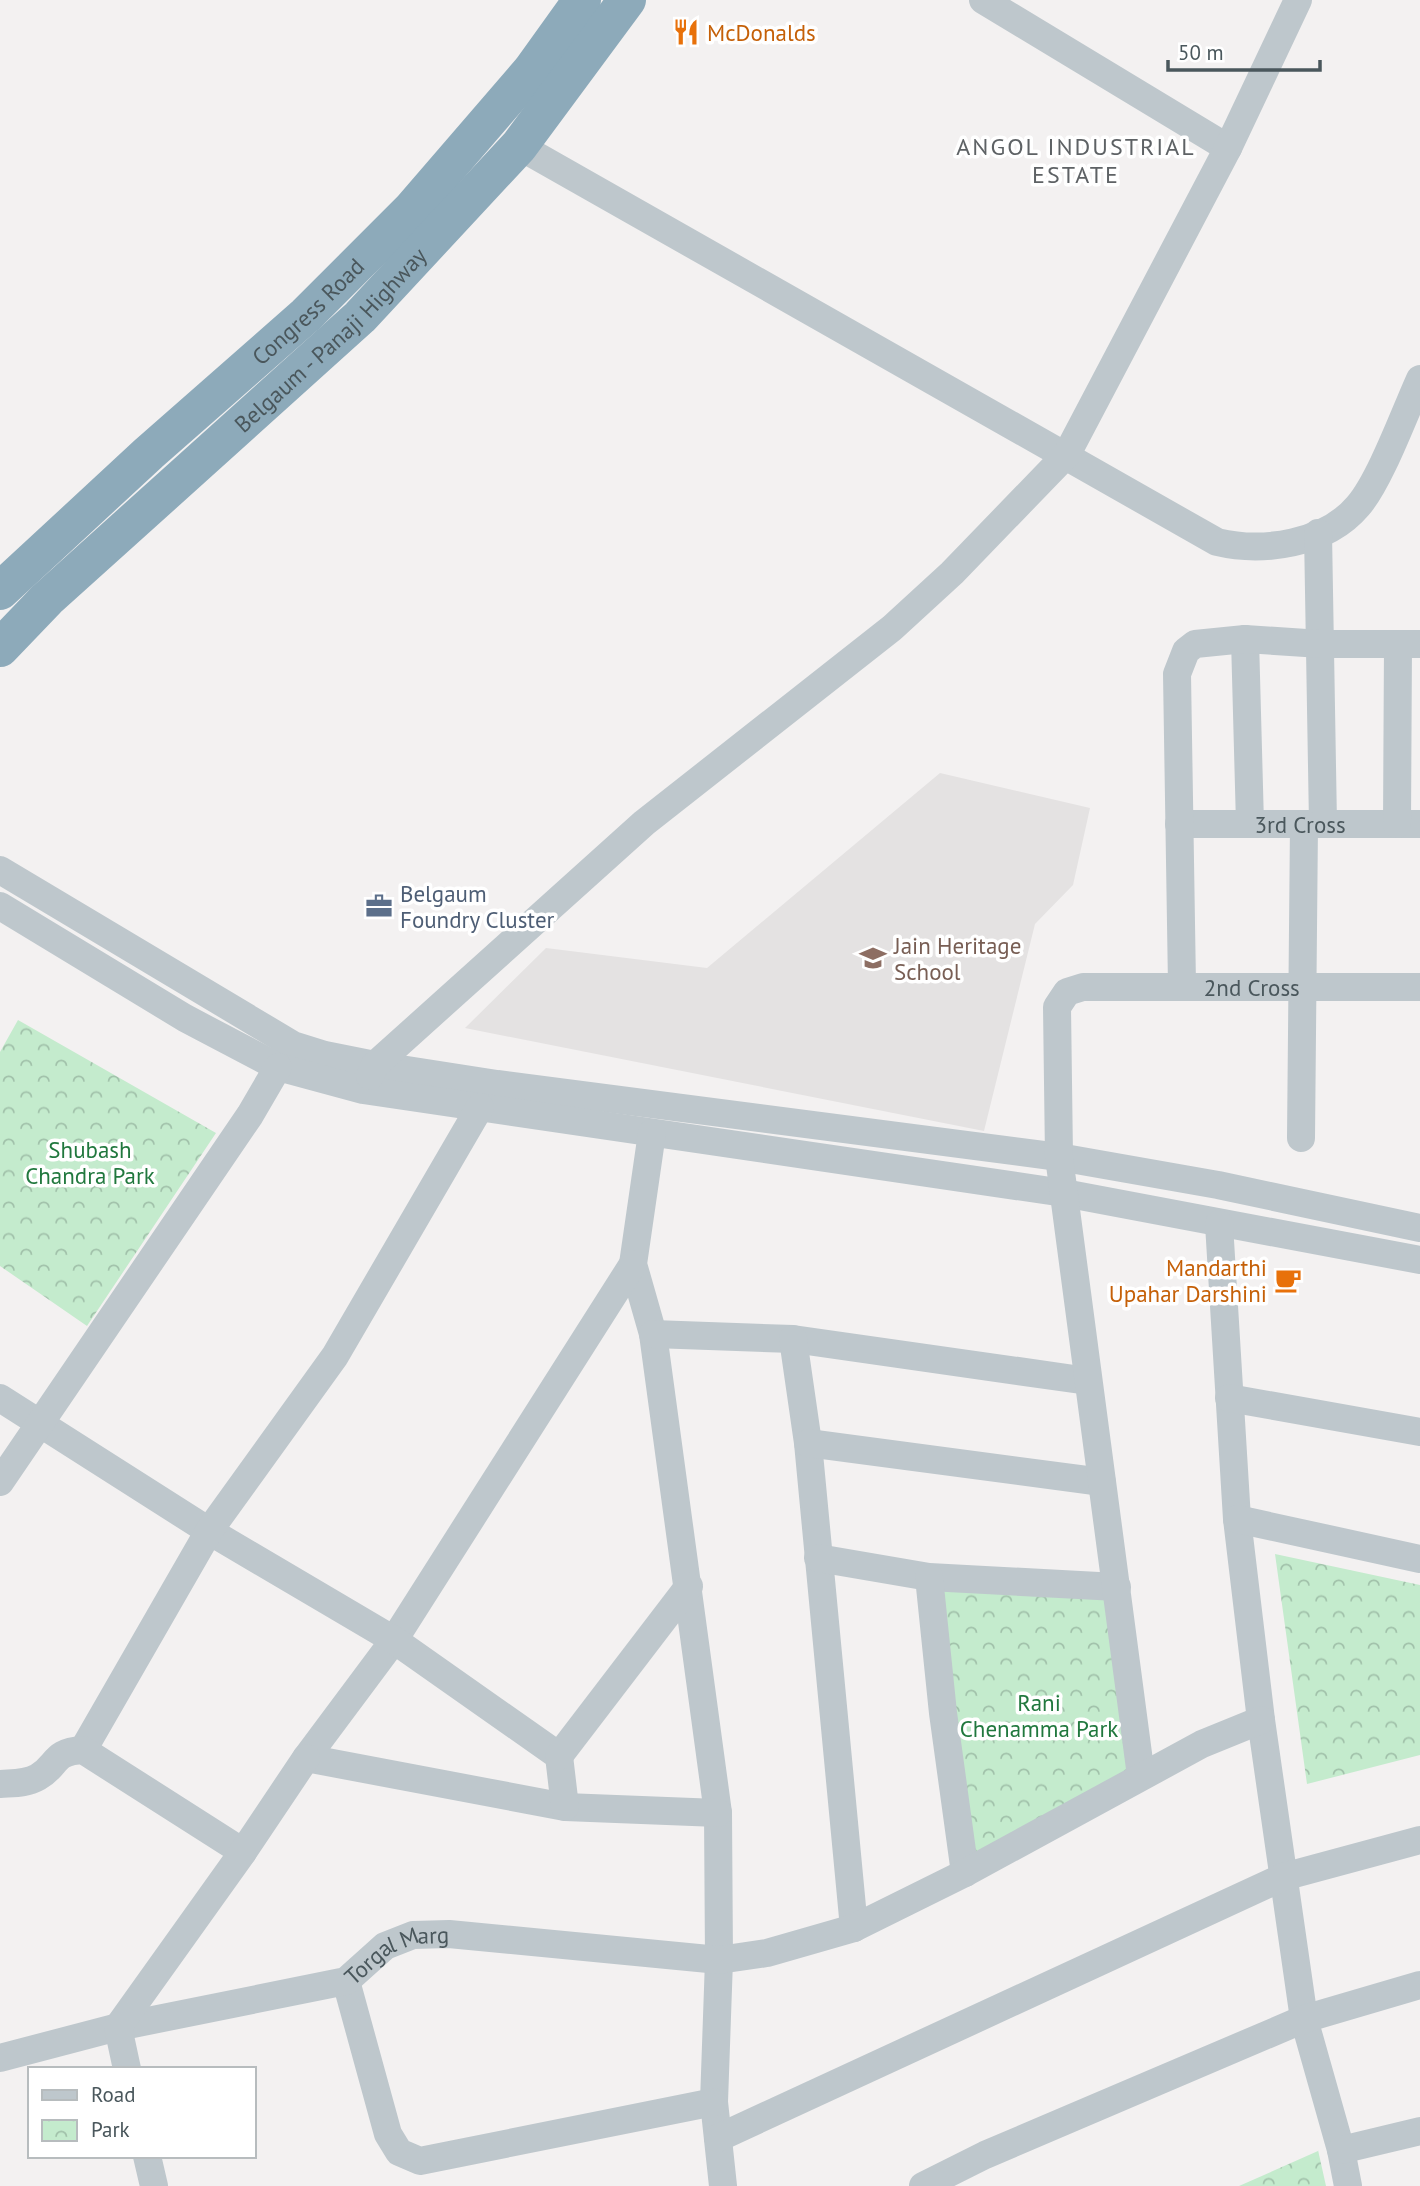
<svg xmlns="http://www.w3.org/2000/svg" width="1420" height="2186" viewBox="0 0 1420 2186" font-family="'PT Sans',sans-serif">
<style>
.education{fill:#e4e2e2}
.park{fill:url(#park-crowns)}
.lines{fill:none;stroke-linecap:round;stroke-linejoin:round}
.minor{stroke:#bec7cc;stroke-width:28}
.highway{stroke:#8daaba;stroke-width:38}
.labels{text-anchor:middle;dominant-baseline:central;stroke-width:7;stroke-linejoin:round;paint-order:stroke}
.food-label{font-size:23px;fill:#c56008;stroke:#fff;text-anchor:start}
.street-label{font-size:23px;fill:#4a575c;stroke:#fff}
.service-label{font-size:23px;fill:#4e5e75;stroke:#fff;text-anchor:start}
.education-label{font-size:23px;fill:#785e54;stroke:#fff;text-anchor:start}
.park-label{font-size:23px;fill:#21783e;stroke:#fff}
.neighbourhood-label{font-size:24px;letter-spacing:2px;fill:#5e6265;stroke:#fff}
</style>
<defs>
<pattern id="park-crowns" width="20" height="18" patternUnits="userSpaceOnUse" patternTransform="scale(1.75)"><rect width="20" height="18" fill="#c4ebcd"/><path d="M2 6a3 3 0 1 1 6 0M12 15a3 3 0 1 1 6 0" fill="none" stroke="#a1c1aa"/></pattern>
</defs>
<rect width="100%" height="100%" fill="#f3f1f1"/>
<path class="education" d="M 940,773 L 1090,808 L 1073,885 L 1035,924 L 984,1131 L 465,1028 L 546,948 L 707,968 Z"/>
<path class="park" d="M 18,1020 L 216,1133 L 87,1326 L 0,1266 L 0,1052 Z
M 1275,1554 L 1420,1585 L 1420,1755 L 1307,1784 Z
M 936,1583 L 1112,1591 L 1135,1772 L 969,1864 Z
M 1318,2150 L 1326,2186 L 1239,2186 L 1318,2151 Z"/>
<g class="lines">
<g class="minor">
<path d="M 983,0 L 1228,148"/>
<path d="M 519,146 L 1217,542 C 1263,553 1326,544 1358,506 C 1380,481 1405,412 1420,379"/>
<path d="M 1318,533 L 1323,824"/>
<path d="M 1245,639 L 1250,824"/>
<path id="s1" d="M 1179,824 L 1420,824"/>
<path d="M 1397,824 L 1398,644"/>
<path d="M 0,870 L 293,1045 L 325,1055 L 375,1065 L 497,1084 L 1059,1157 L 1218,1185 L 1420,1228"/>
<path d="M 0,906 L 185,1018 L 278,1067 L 363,1090 L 1064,1193 L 1420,1260"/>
<path d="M 1182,985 L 1177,674 L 1186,651 L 1195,644 L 1245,639 L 1321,644 L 1420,644"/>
<path d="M 370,1076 L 375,1065 L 644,823 L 892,628 L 952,573 L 1067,454 L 1228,148 L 1298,0"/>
<path d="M 652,1133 L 633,1264 L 653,1334 L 718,1813 L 719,1960 L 714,2102 L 723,2186"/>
<path d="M 1301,1138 L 1304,824"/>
<path d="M 1219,1224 L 1237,1519 L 1261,1720 L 1304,2019 L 1341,2150 L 1348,2186"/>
<path d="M 633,1264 L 394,1640 L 306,1758 L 565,1807 L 718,1813"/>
<path d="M 653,1334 L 793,1339 L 1088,1381"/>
<path d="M 793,1339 L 808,1443 L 854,1928"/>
<path d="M 0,1398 L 209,1531 L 394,1640 L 559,1756 L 565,1807"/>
<path d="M 1229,1398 L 1420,1432"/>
<path d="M 808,1443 L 1102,1482"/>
<path d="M 0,1482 L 250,1115 L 278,1067"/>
<path d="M 1237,1519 L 1420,1559"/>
<path d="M 818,1558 L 929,1577 L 1117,1587"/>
<path d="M 929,1577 L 943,1713 L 965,1873"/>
<path d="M 83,1750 L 209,1531 L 335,1356 L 480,1107"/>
<path d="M 559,1756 L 689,1586"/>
<path id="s2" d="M 1141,1776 L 1059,1157 L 1057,1007 L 1067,992 L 1083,987 L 1420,987"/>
<path d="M 0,1784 C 13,1783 26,1784 38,1777 C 59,1765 51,1752 83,1750 L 243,1852"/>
<path d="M 346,1981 L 388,2134 L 399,2152 L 420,2161 L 714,2102"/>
<path id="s3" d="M 0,2058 L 118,2027 L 346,1981 L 385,1946 L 413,1935 L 449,1934 L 719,1960 L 767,1953 L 854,1928 L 965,1873 L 1202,1744 L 1261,1720"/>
<path d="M 127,2069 L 118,2027 L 243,1852 L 306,1758"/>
<path d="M 718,2138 L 1283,1877 L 1420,1840"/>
<path d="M 1341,2150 L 1420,2131"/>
<path d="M 147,2156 L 154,2186"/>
<path d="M 923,2186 L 985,2155 L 1304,2019 L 1420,1985"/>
</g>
<g class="highway">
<path id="s4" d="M 0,591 L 149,453 L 306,315 L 412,209 L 531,71 L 582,0"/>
<path id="s5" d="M 0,648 L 47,599 L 360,317 L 519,146 L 627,0"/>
</g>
</g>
<defs>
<g id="restaurant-bare" transform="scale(2.1)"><path d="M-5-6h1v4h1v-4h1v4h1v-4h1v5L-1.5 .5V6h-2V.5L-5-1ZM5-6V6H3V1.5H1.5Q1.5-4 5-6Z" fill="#e8710a" stroke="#fff" stroke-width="2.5" paint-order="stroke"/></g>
<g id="office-bare" transform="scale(2.1)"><path d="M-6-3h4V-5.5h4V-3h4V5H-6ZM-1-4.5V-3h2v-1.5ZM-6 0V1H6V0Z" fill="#5c6f8a" stroke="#fff" stroke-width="2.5" paint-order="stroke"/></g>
<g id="school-bare" transform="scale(2.1)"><path d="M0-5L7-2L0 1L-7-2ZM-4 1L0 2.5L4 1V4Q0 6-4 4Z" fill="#8d6e63" stroke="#fff" stroke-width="2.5" paint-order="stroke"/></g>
<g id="cafe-bare" transform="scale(2.1)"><path d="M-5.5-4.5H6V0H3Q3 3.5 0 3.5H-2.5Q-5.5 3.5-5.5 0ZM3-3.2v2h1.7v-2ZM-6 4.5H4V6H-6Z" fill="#e8710a" stroke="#fff" stroke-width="2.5" paint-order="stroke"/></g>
</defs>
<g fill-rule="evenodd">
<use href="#restaurant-bare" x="686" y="32"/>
<use href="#office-bare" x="379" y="906"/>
<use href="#school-bare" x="873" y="958"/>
<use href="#cafe-bare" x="1288" y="1280"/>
</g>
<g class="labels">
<g class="food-label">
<text x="707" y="32">McDonalds</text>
<text x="1267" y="1267" text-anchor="end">Mandarthi<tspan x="1267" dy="26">Upahar Darshini</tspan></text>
</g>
<g class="street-label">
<text stroke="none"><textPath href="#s4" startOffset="416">Congress Road</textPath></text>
<text stroke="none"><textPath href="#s5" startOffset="452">Belgaum - Panaji Highway</textPath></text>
<text stroke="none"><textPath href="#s1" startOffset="121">3rd Cross</textPath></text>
<text stroke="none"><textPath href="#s2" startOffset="978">2nd Cross</textPath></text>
<text stroke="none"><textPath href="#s3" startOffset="415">Torgal Marg</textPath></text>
</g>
<g class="service-label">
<text x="400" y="893">Belgaum<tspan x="400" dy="26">Foundry Cluster</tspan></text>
</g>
<g class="education-label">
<text x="894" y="945">Jain Heritage<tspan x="894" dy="26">School</tspan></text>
</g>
<g class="park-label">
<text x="90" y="1149">Shubash<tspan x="90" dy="26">Chandra Park</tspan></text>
<text x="1039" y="1702">Rani<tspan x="1039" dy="26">Chenamma Park</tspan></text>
</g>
<g class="neighbourhood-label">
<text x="1076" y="146">ANGOL INDUSTRIAL<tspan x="1076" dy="28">ESTATE</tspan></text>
</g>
</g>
<rect x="28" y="2067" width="228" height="91" fill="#ffffff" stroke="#b7bcbe" stroke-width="2"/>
<rect x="42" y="2090" width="35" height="10" fill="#bec7cc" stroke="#b7bcbe" stroke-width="2"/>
<text x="91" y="2102" font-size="21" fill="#4a575c">Road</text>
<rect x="42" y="2120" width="35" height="21" fill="url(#park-crowns)" stroke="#b7bcbe" stroke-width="2"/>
<text x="91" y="2137" font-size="21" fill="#4a575c">Park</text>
<path d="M1168 60v10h152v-10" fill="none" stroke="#4a575c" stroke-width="3.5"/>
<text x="1178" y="60" font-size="21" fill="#4a575c" stroke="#ffffff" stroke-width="5" paint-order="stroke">50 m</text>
</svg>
